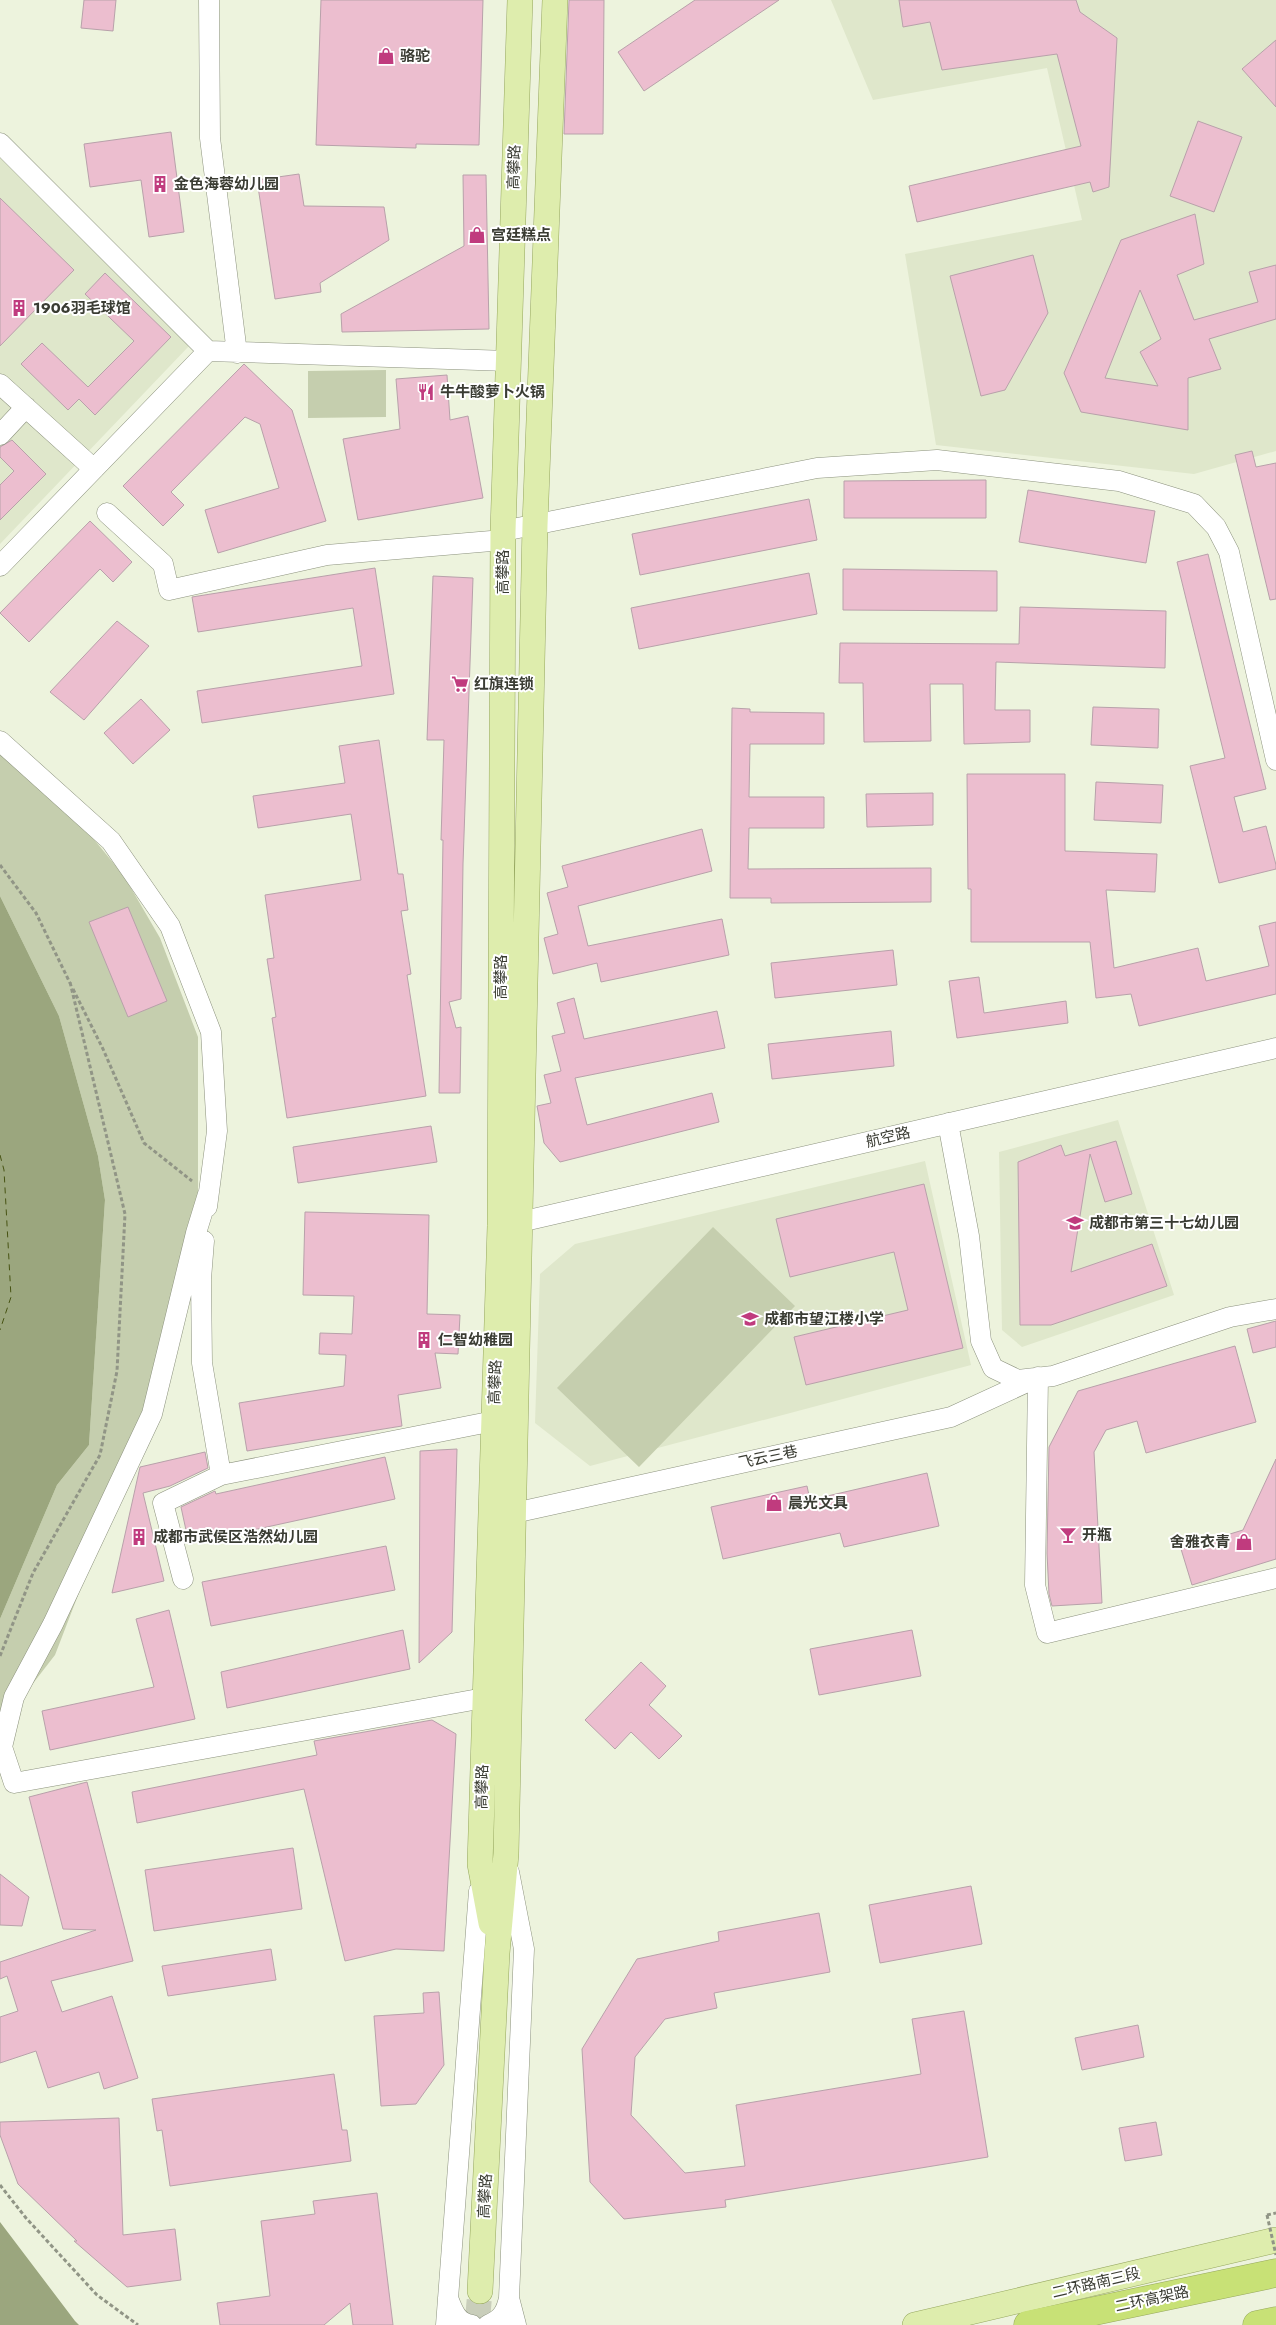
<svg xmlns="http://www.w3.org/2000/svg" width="1276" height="2325" viewBox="0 0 1276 2325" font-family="Jost,'Noto Sans SC',sans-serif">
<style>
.built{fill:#dfe7cb}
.green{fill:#c5ceae}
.water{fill:#9ba67e}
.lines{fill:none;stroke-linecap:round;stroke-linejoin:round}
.ferry{stroke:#475313;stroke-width:1;stroke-dasharray:6 5;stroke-linecap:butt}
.building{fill:#ecbecf;stroke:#b8a1aa;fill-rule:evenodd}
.major-tunnel{stroke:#c9cebb;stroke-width:25;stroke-dasharray:25 12;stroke-linecap:butt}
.minor-casing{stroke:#8c927e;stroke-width:21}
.major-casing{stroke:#96a75f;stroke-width:26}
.highway-casing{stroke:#96a75f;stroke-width:29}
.path{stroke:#919586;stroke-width:3;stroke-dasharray:4 2.5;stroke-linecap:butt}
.minor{stroke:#fff;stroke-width:20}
.major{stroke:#deedad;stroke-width:25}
.highway{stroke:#c8e176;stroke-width:28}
.path-bridge{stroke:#919586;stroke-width:3;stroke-dasharray:4 2.5;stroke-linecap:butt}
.labels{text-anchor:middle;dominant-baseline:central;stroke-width:4;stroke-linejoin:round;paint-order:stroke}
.poi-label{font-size:15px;font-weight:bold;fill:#3a3c33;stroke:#fff;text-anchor:start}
.street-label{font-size:15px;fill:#3a3c33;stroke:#fff}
</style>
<rect width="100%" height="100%" fill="#edf3dd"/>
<path class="built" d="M 831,0 L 1276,0 L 1276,451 L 1194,474 L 936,445 L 905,254 L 1082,220 L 1047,68 L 873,100 Z
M 0,152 L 189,346 L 0,544 Z
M 1118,1120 L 1174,1295 L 1022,1347 L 1002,1330 L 999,1152 Z
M 925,1161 L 971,1365 L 590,1466 L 535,1423 L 540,1274 L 575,1244 Z"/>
<path class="green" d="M 386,370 L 386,417 L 308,418 L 308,371 Z
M 0,749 L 83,826 L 124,876 L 160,938 L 198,1037 L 198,1193 L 144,1424 L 55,1655 L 0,1726 L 0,1619 L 57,1485 L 89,1445 L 105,1200 L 98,1156 L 59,1016 L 0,896 Z
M 713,1227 L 795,1306 L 639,1467 L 557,1388 Z"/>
<path class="water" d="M 0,896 L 59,1016 L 98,1156 L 105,1200 L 89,1445 L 57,1485 L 0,1619 Z
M 0,2222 L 75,2321 L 79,2325 L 0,2325 Z"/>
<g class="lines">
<path class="ferry" d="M 0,1155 L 4,1170 L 11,1297 L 0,1330"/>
</g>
<path class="building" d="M 84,0 L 116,0 L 113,31 L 81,28 Z
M 321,0 L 483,0 L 479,145 L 416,144 L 416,148 L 316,145 Z
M 569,0 L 604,0 L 603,134 L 564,134 Z
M 695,0 L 779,0 L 644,91 L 618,52 Z
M 899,0 L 1076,0 L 1080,12 L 1117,38 L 1109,187 L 1093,192 L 1090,182 L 917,222 L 909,186 L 1081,146 L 1057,54 L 942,70 L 930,22 L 903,27 Z
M 1276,40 L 1276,107 L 1242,69 Z
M 1198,121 L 1242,137 L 1214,212 L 1170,196 Z
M 171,132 L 184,232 L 149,237 L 141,180 L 90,187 L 84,144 Z
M 299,174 L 304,206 L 384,207 L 389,240 L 320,283 L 321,292 L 275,299 L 257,180 Z
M 463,175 L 486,175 L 489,329 L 342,332 L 341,314 L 464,246 Z
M 0,198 L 74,270 L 0,346 Z
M 1195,214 L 1204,264 L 1177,275 L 1194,320 L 1258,302 L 1249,272 L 1276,265 L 1276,319 L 1209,339 L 1221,369 L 1188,378 L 1188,430 L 1081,412 L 1064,373 L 1121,240 ZM 1140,290 L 1161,339 L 1140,352 L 1158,386 L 1105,378 Z
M 1033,255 L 1048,313 L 1005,390 L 981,396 L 950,276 Z
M 105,273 L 171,337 L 95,415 L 79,399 L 68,410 L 21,364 L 42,343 L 88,387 L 134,341 L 85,294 Z
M 244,364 L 292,410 L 326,521 L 218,553 L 205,510 L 279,488 L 260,424 L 245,417 L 171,492 L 184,505 L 163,526 L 123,486 Z
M 447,375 L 450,420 L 468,416 L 483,498 L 358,520 L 343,439 L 400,429 L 396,379 Z
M 12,440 L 46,474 L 0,520 L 0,485 L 14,471 L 0,457 L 0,447 Z
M 1252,451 L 1256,467 L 1276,463 L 1276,599 L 1270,600 L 1235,455 Z
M 986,480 L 986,518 L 844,518 L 844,481 Z
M 1028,490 L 1155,511 L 1146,563 L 1019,542 Z
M 809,499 L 817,540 L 640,575 L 632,534 Z
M 90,521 L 132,562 L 113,582 L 100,569 L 29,642 L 0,613 Z
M 1208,554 L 1266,789 L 1234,797 L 1243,832 L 1266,826 L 1276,865 L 1276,869 L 1219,883 L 1190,766 L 1225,758 L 1177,562 Z
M 375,568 L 394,694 L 202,723 L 197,691 L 362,666 L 353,608 L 198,632 L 192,597 Z
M 843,569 L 997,571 L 997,611 L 843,610 Z
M 809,573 L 817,614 L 639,649 L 631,608 Z
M 433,576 L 473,578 L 463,864 L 461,999 L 449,1002 L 456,1028 L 461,1027 L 460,1093 L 439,1093 L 443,840 L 441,840 L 444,740 L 427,740 Z
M 1020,607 L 1166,611 L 1165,668 L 996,662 L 995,710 L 1030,710 L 1030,742 L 964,744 L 963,684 L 930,684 L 931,741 L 864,742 L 863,683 L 839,683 L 840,643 L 1019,644 Z
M 117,621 L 149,646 L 84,720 L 50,692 Z
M 141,699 L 170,730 L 133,764 L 104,733 Z
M 1093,707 L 1159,709 L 1158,748 L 1091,745 Z
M 732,708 L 750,709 L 750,712 L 824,713 L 824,744 L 750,744 L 749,797 L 824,797 L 824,828 L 749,828 L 748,869 L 931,868 L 931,902 L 771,903 L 771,898 L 730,898 Z
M 379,740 L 398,874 L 403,874 L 408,910 L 401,911 L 411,974 L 407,975 L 426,1096 L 287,1118 L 272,1018 L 276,1017 L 267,959 L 274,958 L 265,895 L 361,880 L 351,814 L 258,828 L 253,796 L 345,783 L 339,746 Z
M 967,774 L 1065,774 L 1065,851 L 1157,854 L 1155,892 L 1106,890 L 1114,968 L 1198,948 L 1206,981 L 1269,966 L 1259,926 L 1276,922 L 1276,994 L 1139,1026 L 1131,994 L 1096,998 L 1090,942 L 971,942 L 971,889 L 968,889 Z
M 1096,782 L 1163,785 L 1161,823 L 1094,820 Z
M 933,793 L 933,825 L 867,827 L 866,794 Z
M 702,829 L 712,871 L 578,906 L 588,946 L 722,919 L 729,955 L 601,982 L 597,963 L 553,974 L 544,938 L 558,934 L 547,893 L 568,887 L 562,866 Z
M 128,907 L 167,1001 L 128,1017 L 89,922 Z
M 893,950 L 897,985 L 775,998 L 771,963 Z
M 979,977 L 984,1013 L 1066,1001 L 1068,1023 L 957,1038 L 949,981 Z
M 574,998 L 584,1039 L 717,1011 L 725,1048 L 575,1078 L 587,1125 L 712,1093 L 719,1122 L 560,1162 L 544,1143 L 537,1106 L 551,1103 L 544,1075 L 561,1071 L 552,1036 L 565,1033 L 557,1003 Z
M 891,1031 L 894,1066 L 772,1079 L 768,1044 Z
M 431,1126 L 437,1162 L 298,1183 L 293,1147 Z
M 1116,1141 L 1132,1194 L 1105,1202 L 1090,1154 L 1071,1272 L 1152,1244 L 1167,1286 L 1051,1325 L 1020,1325 L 1018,1162 L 1061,1145 L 1065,1156 Z
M 924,1184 L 963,1348 L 806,1385 L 794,1337 L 908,1310 L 894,1252 L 790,1277 L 776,1219 Z
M 305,1212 L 429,1215 L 427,1314 L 460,1315 L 458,1354 L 435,1353 L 441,1388 L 398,1395 L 402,1426 L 247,1451 L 239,1403 L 344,1386 L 346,1355 L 319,1354 L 320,1333 L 352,1334 L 354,1296 L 303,1295 Z
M 1276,1321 L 1276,1347 L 1253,1353 L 1247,1329 Z
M 1235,1346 L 1256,1422 L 1146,1453 L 1137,1421 L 1106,1430 L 1094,1452 L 1102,1603 L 1052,1606 L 1049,1594 L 1047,1553 L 1049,1447 L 1078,1391 Z
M 457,1449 L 452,1632 L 419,1663 L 420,1451 Z
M 205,1452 L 208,1468 L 170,1486 L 143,1493 L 164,1581 L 112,1593 L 140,1467 Z
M 385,1457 L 395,1499 L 189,1544 L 181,1507 L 215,1491 L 216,1494 Z
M 1276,1459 L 1276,1559 L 1192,1585 L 1181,1549 L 1243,1530 Z
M 927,1473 L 939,1526 L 844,1547 L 840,1533 L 723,1559 L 711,1507 L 807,1486 L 810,1500 Z
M 386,1546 L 395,1590 L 211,1626 L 202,1582 Z
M 169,1610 L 195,1719 L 50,1750 L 42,1711 L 154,1687 L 136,1619 Z
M 403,1630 L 410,1669 L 227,1708 L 221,1672 Z
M 912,1630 L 921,1676 L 819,1695 L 810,1649 Z
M 641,1662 L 666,1686 L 649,1705 L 682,1736 L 659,1759 L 631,1732 L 615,1749 L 585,1720 Z
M 432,1720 L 456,1734 L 444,1951 L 396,1949 L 345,1961 L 304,1789 L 137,1823 L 132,1792 L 317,1755 L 314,1741 Z
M 87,1782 L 133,1961 L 51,1981 L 62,2012 L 112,1996 L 138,2078 L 104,2089 L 99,2072 L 48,2088 L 36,2051 L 0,2063 L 0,2017 L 18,2011 L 7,1976 L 0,1979 L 0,1962 L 96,1930 L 63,1929 L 29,1797 Z
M 293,1848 L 302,1909 L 154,1931 L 145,1870 Z
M 0,1874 L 29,1897 L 22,1926 L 0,1925 Z
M 971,1886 L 982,1944 L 880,1963 L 869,1905 Z
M 819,1913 L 830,1972 L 714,1993 L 717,2008 L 665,2019 L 635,2057 L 631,2115 L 685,2173 L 745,2166 L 736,2105 L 921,2074 L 912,2019 L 964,2011 L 988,2157 L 725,2200 L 726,2207 L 624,2219 L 590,2182 L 582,2049 L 637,1959 L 719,1941 L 718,1932 Z
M 271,1949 L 276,1980 L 168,1996 L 162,1966 Z
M 439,1992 L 444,2065 L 416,2104 L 381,2106 L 374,2016 L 424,2013 L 423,1993 Z
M 1138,2025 L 1144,2057 L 1082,2070 L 1075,2038 Z
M 334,2074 L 342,2130 L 347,2130 L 351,2161 L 170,2186 L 162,2130 L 157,2131 L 152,2099 Z
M 119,2118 L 123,2235 L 175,2229 L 181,2280 L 127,2287 L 74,2241 L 77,2241 L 18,2184 L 0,2135 L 0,2122 Z
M 1156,2122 L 1162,2155 L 1125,2161 L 1119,2128 Z
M 377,2193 L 393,2325 L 353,2325 L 350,2303 L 324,2325 L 220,2325 L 217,2303 L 270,2296 L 261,2221 L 315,2214 L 313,2201 Z"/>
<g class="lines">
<path class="major-tunnel" d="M 477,2325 L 480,2291"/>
<g class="minor-casing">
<path id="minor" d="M 209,0 L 210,138 L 237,353
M 0,143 L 208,351 L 508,361
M 0,384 L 94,469
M 0,435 L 26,407
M 107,513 L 163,564 L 169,590 L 327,555 L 503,540
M 503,531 L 817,468 L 937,460 L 1119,481 L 1194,504 L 1216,527 L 1229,552 L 1276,760
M 0,566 L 208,351
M 0,741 L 111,841 L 170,926 L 211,1032 L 217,1131 L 207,1207
M 948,1123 L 969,1236 L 981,1341 L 993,1368 L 1018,1380 L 1053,1376 L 1230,1317 L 1276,1309
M 208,1194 L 196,1233 L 152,1414 L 53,1624 L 14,1697 L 2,1747 L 14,1783 L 484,1698
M 507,1225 L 1276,1048
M 204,1241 L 201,1279 L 202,1363 L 221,1475
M 500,1512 L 514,1513 L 951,1417 L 1038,1377 L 1035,1585 L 1047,1633 L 1276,1578
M 183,1579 L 163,1503 L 221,1475 L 494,1421
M 509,1872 L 524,1949 L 509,2298 L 516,2325
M 448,2298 C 453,2311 457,2323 472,2325
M 446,2325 L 479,1891
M 488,2325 C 502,2319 506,2312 509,2298"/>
</g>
<g class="major-casing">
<path id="major" d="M 491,1923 L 480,1864 L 500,1226 L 503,531 L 520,0
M 480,2291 L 497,1953 L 506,1854 L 535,525 L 555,0
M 915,2325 L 1276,2240"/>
</g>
<g class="highway-casing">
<path id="highway" d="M 1028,2325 L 1276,2273
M 1257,2325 L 1276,2321"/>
</g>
<path class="path" d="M 0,865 L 36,913 L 70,983
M 73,989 L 103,1049 L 144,1143 L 192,1181
M 0,1656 L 33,1573 L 100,1455 L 117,1371 L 125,1214 L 70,982
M 0,2185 L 26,2218 L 97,2295 L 138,2325
M 1267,2215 L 1276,2213"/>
<use href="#minor" class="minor"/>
<use href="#major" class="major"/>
<use href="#highway" class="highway"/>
<path class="path-bridge" d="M 1267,2215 L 1276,2255"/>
</g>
<defs>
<g id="shop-bare" transform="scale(1.35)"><path d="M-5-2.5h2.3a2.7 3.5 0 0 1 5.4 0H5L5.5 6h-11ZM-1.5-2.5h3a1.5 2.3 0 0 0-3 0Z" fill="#c03b7e" stroke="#fff" stroke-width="2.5" paint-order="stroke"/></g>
<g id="building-bare" transform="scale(1.35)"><path d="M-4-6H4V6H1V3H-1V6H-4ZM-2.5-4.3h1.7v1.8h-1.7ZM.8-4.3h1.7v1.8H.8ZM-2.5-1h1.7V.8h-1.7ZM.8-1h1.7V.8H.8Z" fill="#c03b7e" stroke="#fff" stroke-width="2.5" paint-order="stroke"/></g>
<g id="restaurant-bare" transform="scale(1.35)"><path d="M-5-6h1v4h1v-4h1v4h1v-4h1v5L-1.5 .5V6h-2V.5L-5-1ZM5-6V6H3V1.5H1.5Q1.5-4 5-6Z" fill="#c03b7e" stroke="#fff" stroke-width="2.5" paint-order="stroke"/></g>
<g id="supermarket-bare" transform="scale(1.35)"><path d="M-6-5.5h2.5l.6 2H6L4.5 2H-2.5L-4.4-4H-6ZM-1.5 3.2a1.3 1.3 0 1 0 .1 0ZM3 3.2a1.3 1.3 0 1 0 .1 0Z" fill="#c03b7e" stroke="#fff" stroke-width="2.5" paint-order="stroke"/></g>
<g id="school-bare" transform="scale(1.35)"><path d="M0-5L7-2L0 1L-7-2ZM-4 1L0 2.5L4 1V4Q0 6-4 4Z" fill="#c03b7e" stroke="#fff" stroke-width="2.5" paint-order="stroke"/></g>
<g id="bar-bare" transform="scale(1.35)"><path d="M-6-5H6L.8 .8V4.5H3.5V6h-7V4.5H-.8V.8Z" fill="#c03b7e" stroke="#fff" stroke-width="2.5" paint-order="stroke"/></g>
</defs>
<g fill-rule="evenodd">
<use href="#shop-bare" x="386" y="56"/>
<use href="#building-bare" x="160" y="184"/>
<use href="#shop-bare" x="477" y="235"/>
<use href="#building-bare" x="19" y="308"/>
<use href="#restaurant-bare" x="426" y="392"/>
<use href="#supermarket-bare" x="460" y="684"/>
<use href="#school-bare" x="1075" y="1223"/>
<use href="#school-bare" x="750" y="1319"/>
<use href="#building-bare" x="424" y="1340"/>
<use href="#shop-bare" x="774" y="1503"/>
<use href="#bar-bare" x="1068" y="1535"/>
<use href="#building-bare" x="139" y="1537"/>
<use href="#shop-bare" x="1244" y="1542"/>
</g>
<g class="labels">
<g class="poi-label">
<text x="400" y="56">骆驼</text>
<text x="174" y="184">金色海蓉幼儿园</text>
<text x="491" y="235">宫廷糕点</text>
<text x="33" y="308">1906羽毛球馆</text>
<text x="440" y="392">牛牛酸萝卜火锅</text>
<text x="474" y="684">红旗连锁</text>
<text x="1089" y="1223">成都市第三十七幼儿园</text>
<text x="764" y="1319">成都市望江楼小学</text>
<text x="438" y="1340">仁智幼稚园</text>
<text x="788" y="1503">晨光文具</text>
<text x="1082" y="1535">开瓶</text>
<text x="153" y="1537">成都市武侯区浩然幼儿园</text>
<text x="1230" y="1542" text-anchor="end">舍雅衣青</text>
</g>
<g class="street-label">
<text transform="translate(514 167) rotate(-88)">高攀路</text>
<text transform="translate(503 572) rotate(-90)">高攀路</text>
<text transform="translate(501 977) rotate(-90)">高攀路</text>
<text transform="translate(888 1137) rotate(-13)">航空路</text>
<text transform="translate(495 1382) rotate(-88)">高攀路</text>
<text transform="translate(768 1457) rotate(-12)">飞云三巷</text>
<text transform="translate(482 1787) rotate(-89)">高攀路</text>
<text transform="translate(485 2196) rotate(-87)">高攀路</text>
<text transform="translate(1096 2283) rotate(-13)">二环路南三段</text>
<text transform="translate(1152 2299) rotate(-12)">二环高架路</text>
</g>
</g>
</svg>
